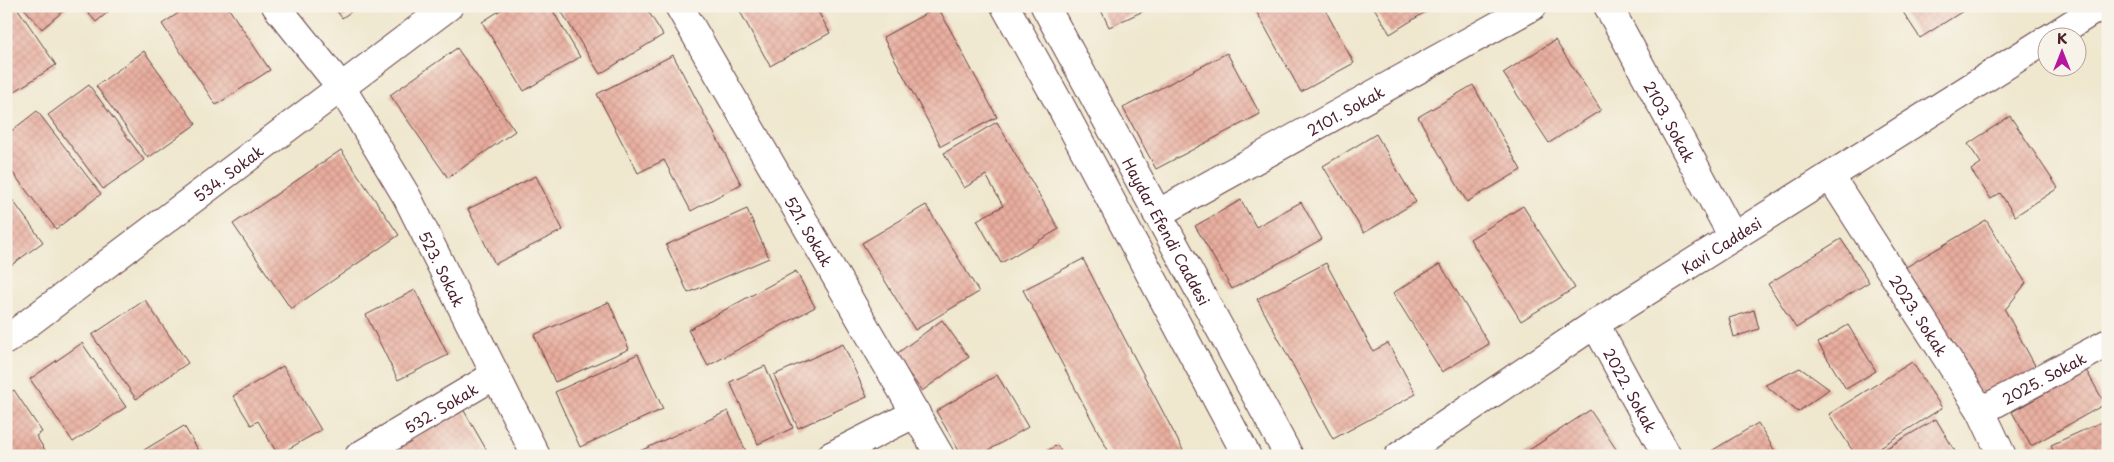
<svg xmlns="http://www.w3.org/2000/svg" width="2114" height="462" viewBox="0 0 2114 462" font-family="'Playpen Sans',sans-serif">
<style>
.building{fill:url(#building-cross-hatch)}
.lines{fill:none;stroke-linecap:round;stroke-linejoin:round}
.minor-casing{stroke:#633d43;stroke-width:30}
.major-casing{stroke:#633d43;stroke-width:30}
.minor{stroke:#fff;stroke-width:28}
.major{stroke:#fff;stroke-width:28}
.labels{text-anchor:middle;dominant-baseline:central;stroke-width:4;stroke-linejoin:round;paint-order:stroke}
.street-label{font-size:15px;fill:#4a1f2b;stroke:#f7f3e8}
</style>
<defs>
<pattern id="building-cross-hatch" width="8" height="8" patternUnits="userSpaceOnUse" patternTransform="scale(1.25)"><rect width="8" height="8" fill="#e8ad9e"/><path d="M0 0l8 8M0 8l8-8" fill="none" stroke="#c89488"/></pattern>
</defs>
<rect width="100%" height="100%" fill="#f7f3e8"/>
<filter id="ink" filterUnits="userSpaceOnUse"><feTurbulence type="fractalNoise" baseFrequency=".02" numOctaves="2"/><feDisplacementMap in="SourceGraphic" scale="10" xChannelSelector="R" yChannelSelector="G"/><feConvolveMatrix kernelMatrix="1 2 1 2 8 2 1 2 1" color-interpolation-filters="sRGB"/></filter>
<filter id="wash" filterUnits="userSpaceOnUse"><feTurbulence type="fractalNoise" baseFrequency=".0096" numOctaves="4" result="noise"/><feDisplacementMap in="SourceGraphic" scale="20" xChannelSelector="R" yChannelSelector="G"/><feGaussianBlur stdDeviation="1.12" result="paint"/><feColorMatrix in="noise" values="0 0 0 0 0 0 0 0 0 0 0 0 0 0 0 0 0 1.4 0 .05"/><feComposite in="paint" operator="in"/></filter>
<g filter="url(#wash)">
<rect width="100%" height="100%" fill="#efe7ce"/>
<g id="blocks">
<path class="building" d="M 6,6 L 16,6 L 56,65 L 6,97 Z
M 22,6 L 69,6 L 42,29 Z
M 82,6 L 103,6 L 108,12 L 96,22 Z
M 189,6 L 227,6 L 270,70 L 216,105 L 162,24 Z
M 333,6 L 359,6 L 342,18 Z
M 507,6 L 550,6 L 580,57 L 524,91 L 482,22 Z
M 558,6 L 645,6 L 663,35 L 600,74 Z
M 737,6 L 815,6 L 830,33 L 770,66 Z
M 1099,6 L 1154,6 L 1109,27 Z
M 1261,6 L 1323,6 L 1354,63 L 1301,92 L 1255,9 Z
M 1373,6 L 1435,6 L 1390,34 Z
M 1899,6 L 1971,6 L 1920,38 Z
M 938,7 L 997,117 L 941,146 L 883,37 Z
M 1555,40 L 1601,110 L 1549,143 L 1503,73 Z
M 457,48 L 515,131 L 448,178 L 390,95 Z
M 144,51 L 196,124 L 148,158 L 96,86 Z
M 1227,53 L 1260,114 L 1156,169 L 1123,108 Z
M 673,55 L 741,184 L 691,211 L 664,160 L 638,173 L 597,94 Z
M 89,85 L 144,160 L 103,189 L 48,115 Z
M 1473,85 L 1521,170 L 1467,202 L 1418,117 Z
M 37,111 L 101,194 L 56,229 L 6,164 L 6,135 Z
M 2010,116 L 2058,188 L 2015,216 L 2000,193 L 1991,199 L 1971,170 L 1981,163 L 1968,144 Z
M 997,122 L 1059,229 L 1001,263 L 977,220 L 1003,206 L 986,175 L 964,188 L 944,153 Z
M 1376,134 L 1416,202 L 1364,233 L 1323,166 Z
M 341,150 L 399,235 L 291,309 L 233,224 Z
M 536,176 L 563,230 L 495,264 L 468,209 Z
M 6,191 L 43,242 L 6,269 Z
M 1241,200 L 1256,227 L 1301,202 L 1322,239 L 1232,289 L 1195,226 Z
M 926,205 L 979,292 L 915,330 L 862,243 Z
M 1523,206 L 1575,288 L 1521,321 L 1470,239 Z
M 747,209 L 769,258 L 688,293 L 666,245 Z
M 1986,220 L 2026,283 L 2005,310 L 2038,371 L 1983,399 L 1901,270 Z
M 1841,239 L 1869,282 L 1796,328 L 1768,284 Z
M 1083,259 L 1186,456 L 1111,456 L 1023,290 Z
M 1326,263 L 1373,351 L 1388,343 L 1416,394 L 1333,439 L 1257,299 Z
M 1440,264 L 1489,344 L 1442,372 L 1393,293 Z
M 796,271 L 815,307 L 708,366 L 688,330 Z
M 415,290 L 448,355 L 398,380 L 366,315 Z
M 145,300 L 188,363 L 136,399 L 92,335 Z
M 609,302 L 629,349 L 555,382 L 534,335 Z
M 1754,310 L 1759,329 L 1734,337 L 1729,318 Z
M 942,320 L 969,357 L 922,391 L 895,355 Z
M 1848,325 L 1876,371 L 1846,389 L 1818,343 Z
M 82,343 L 126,407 L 73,442 L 30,379 Z
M 843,344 L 867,397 L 798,428 L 774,375 Z
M 638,354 L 663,409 L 580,447 L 555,392 Z
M 1912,362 L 1942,408 L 1866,456 L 1856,456 L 1829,414 Z
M 283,366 L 321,430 L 278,455 L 258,421 L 251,425 L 233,396 Z
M 765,366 L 793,428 L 758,444 L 730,382 Z
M 1800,368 L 1829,389 L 1798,412 L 1765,385 Z
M 2086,370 L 2105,404 L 2031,446 L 2012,412 Z
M 997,375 L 1028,427 L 979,456 L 962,456 L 936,411 Z
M 14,390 L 42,432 L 36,436 L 49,456 L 6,456 L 6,395 Z
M 463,409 L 490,456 L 382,456 Z
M 1590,410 L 1618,452 L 1611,456 L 1579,456 L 1578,453 L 1574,456 L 1520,456 Z
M 728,411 L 748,456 L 629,456 Z
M 1936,419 L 1956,453 L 1952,456 L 1873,456 Z
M 2106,420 L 2108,456 L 2055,456 L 2051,445 Z
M 1758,423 L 1778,456 L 1703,456 Z
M 184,426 L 202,456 L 134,456 Z
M 1057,445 L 1064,456 L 1039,456 Z"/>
</g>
</g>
<g filter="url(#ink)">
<use href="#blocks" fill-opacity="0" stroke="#633d43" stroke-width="1"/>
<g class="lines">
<g class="minor-casing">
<g id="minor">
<path id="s1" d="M 276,6 L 341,87 L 407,197 L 536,456"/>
<path id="s2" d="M 679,6 L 940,456"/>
<path id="s3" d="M 1608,6 L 1733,237"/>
<path d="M 2050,38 L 2100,6"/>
<path id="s4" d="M 1830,176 L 1981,411 L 2002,456"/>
<path id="s5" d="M 1157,214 L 1533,6"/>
<path id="s6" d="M 1595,324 L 1667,456"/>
<path id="s7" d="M 6,340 L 449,6"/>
<path id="s8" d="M 1981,411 L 2108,343"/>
<path id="s9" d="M 359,456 L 495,375"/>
<path d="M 831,456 L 916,413"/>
<path id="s10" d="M 1399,456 L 1595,324 L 2046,40"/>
</g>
</g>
<g class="major-casing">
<g id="major">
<path d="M 1005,6 L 1058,101 L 1247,456"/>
<path id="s11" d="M 1045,6 L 1289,456"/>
</g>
</g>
<use href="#minor" class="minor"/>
<use href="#major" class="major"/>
</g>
</g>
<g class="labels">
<g class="street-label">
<text stroke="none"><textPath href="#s5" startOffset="215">2101. Sokak</textPath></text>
<text stroke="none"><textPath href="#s3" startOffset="131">2103. Sokak</textPath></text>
<text stroke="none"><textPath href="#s7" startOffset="278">534. Sokak</textPath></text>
<text stroke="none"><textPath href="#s2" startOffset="260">521. Sokak</textPath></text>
<text stroke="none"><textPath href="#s11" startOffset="256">Haydar Efendi Caddesi</textPath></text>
<text stroke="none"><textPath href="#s10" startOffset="385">Kavi Caddesi</textPath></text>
<text stroke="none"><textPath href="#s1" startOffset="312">523. Sokak</textPath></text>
<text stroke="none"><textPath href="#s4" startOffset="165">2023. Sokak</textPath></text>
<text stroke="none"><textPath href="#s8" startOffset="71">2025. Sokak</textPath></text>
<text stroke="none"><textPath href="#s6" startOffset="75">2022. Sokak</textPath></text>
<text stroke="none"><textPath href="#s9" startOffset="95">532. Sokak</textPath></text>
</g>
</g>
<rect width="2114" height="462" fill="none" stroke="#f7f3e8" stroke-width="25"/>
<g transform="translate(2062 52)"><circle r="24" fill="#f7f3e8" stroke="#b29e9c"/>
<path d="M0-4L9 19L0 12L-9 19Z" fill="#b5179e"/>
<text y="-8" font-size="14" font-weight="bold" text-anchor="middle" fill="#4a1f2b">K</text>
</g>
</svg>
